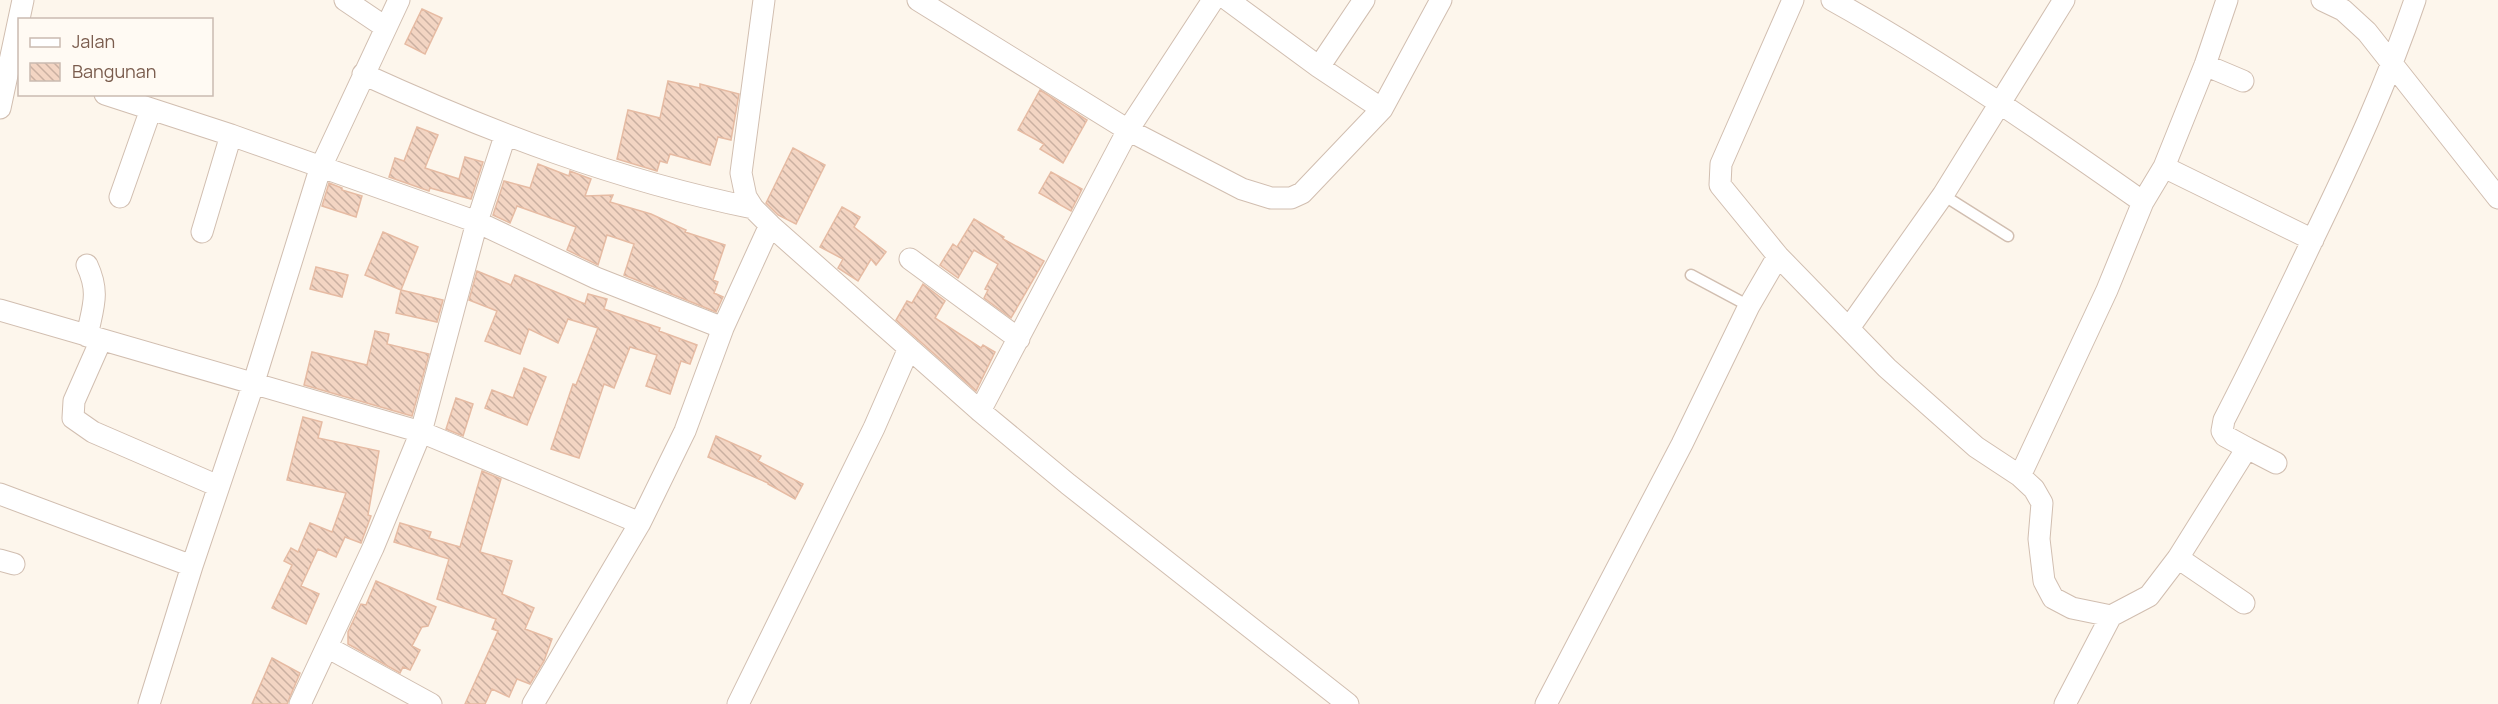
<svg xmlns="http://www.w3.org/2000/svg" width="2498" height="704" viewBox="0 0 2498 704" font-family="Manrope,sans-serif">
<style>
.building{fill:url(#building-back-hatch);stroke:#e6bba3;stroke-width:1.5}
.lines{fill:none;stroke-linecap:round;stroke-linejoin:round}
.lane-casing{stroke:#d1beb0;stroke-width:13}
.street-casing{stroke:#d1beb0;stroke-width:23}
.lane{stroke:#fff;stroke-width:10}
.street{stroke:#fff;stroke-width:21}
</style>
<defs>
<pattern id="building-back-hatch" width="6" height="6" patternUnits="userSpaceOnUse" patternTransform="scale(1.5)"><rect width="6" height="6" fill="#f3d5c3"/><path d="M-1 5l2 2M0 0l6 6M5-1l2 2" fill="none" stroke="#cab0a1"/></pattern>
</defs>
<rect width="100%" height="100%" fill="#fdf6ec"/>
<path class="building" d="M 422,9 L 442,18 L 425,54 L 405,44 Z
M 668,81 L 700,88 L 700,84 L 739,94 L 731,140 L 718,137 L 710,165 L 670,154 L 667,163 L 660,161 L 657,171 L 617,159 L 628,110 L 660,118 Z
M 1040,90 L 1087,120 L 1063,163 L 1040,149 L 1044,144 L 1018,130 Z
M 417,127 L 438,135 L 425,168 L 459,179 L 465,157 L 483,162 L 471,199 L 430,188 L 429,191 L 389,177 L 395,158 L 404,161 Z
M 793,148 L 825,165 L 796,224 L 778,215 L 766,203 Z
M 538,164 L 569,176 L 570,171 L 591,179 L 585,196 L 613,195 L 610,202 L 651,214 L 686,230 L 685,232 L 725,245 L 713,280 L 718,282 L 714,293 L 723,297 L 716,312 L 624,275 L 634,244 L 607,235 L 598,265 L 567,250 L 576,227 L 517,206 L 510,223 L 493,215 L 504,181 L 530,188 Z
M 1051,172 L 1082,189 L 1071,211 L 1039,193 Z
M 329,183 L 342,188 L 342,190 L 362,196 L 356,217 L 322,206 Z
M 842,207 L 860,217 L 854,227 L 886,252 L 876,265 L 871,259 L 858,281 L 838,268 L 843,259 L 820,247 Z
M 974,219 L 1004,237 L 1003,239 L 1044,261 L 1011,318 L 984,298 L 988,290 L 985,289 L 998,264 L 974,250 L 958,278 L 940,265 L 953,244 L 957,247 Z
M 383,232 L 418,247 L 401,290 L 365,275 Z
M 316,267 L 348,275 L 342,297 L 310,289 Z
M 477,271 L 511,285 L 515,275 L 585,304 L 588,294 L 607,299 L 604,309 L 660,328 L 659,331 L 697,345 L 690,364 L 681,361 L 670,394 L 646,386 L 657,355 L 630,347 L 614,388 L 604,384 L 579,458 L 551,449 L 573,384 L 576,385 L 598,328 L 568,319 L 558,343 L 529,329 L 520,354 L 485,341 L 497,311 L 469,300 Z
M 923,284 L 945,301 L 935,318 L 981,348 L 983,345 L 995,352 L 976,391 L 896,320 L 907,301 L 912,303 Z
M 401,290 L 443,300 L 437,322 L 396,313 Z
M 375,331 L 389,334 L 387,344 L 429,354 L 412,416 L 304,385 L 312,352 L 367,365 Z
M 524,368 L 546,377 L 527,425 L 485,408 L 492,390 L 513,398 Z
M 456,398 L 473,404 L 463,436 L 446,429 Z
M 303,417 L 322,422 L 318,438 L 379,451 L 368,515 L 371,516 L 361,543 L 345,537 L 336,557 L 318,549 L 301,586 L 319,594 L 306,624 L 272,608 L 292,565 L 284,561 L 291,548 L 298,552 L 310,523 L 332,532 L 346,493 L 287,480 Z
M 716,436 L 761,456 L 758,461 L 803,484 L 795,499 L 768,484 L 768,483 L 708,457 Z
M 482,471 L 501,479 L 480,552 L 512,561 L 502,594 L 534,608 L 525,629 L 552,639 L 544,661 L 530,684 L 517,679 L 509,697 L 492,689 L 485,704 L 465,704 L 498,631 L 492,629 L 496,619 L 437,599 L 449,559 L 394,542 L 400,523 L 431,532 L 429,538 L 460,547 Z
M 376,581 L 436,607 L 428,626 L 422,627 L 412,646 L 420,650 L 410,670 L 403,667 L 400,673 L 348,644 L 348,632 L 361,604 L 366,605 Z
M 272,658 L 300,673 L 287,704 L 252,704 Z"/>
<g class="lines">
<g class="lane-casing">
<path id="lane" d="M 1943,195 L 2008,236
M 1691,275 L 1749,306"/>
</g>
<g class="street-casing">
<path id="street" d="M 345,0 L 385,27
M 918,0 L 1128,130 L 1242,189 L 1271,198 L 1291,198 L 1302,193 L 1382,109 L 1441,0
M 1228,0 L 1319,67 L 1382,109
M 1793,0 L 1721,164 L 1720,185 L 1778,256 L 1887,368 L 1976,447 L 2020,476 L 2034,489 L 2042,503 L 2039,539 L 2044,581 L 2053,598 L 2072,608 L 2111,616
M 1832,0 C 1940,60 2042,131 2143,202
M 2322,0 L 2343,10 L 2367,32 L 2498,198
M 2205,65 L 2243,81
M 1319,67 L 1364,0
M 363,74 C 490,132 616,180 753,208 L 746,197 L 741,173 L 764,0
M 105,94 L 231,135 L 477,222 L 596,278 L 723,328 L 685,431 L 640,523 L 533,704
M 0,108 L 23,0
M 2164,167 L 2313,240
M 120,197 L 151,109
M 753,208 L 770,225 L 980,411 L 1068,484 L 1348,704
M 202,232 L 231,135
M 910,259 L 1019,339
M 87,265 C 100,293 93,306 87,336
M 0,310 L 421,432 L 640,523
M 723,328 L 770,225
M 1849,328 L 1943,195 L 2064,0
M 101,340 L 74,401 L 73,418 L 93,432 L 218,486
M 980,411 L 1128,130 L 1213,0
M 2247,448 L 2276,463
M 2020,476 L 2107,290 L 2143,202 L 2164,167 L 2205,65 L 2227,0
M 0,494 L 192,566
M 2178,558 L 2244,603
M 0,560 L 14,564
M 327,647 L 431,704
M 149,704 L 192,566 L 253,385 L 320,169 L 399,0
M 300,704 L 373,548 L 421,432 L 477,222 L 505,136
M 738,704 L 874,428 L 909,348
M 1546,704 L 1682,444 L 1749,306 L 1778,256
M 2065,704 L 2111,616 L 2149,596 L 2178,558 L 2247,448 L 2225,436 L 2222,431 L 2224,420 C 2255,360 2284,300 2313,239 C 2351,161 2387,83 2415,0"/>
</g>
<use href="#lane" class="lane"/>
<use href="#street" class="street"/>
</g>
<rect x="18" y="18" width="195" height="78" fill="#fffaf3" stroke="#cabbb1" stroke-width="1.5"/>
<rect x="30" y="38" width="30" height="9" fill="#ffffff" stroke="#cabbb1" stroke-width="1.5"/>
<text x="72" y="48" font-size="18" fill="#7a5c4d">Jalan</text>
<rect x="30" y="63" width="30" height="18" fill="url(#building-back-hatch)" stroke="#cabbb1" stroke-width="1.5"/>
<text x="72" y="78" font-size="18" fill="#7a5c4d">Bangunan</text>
</svg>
